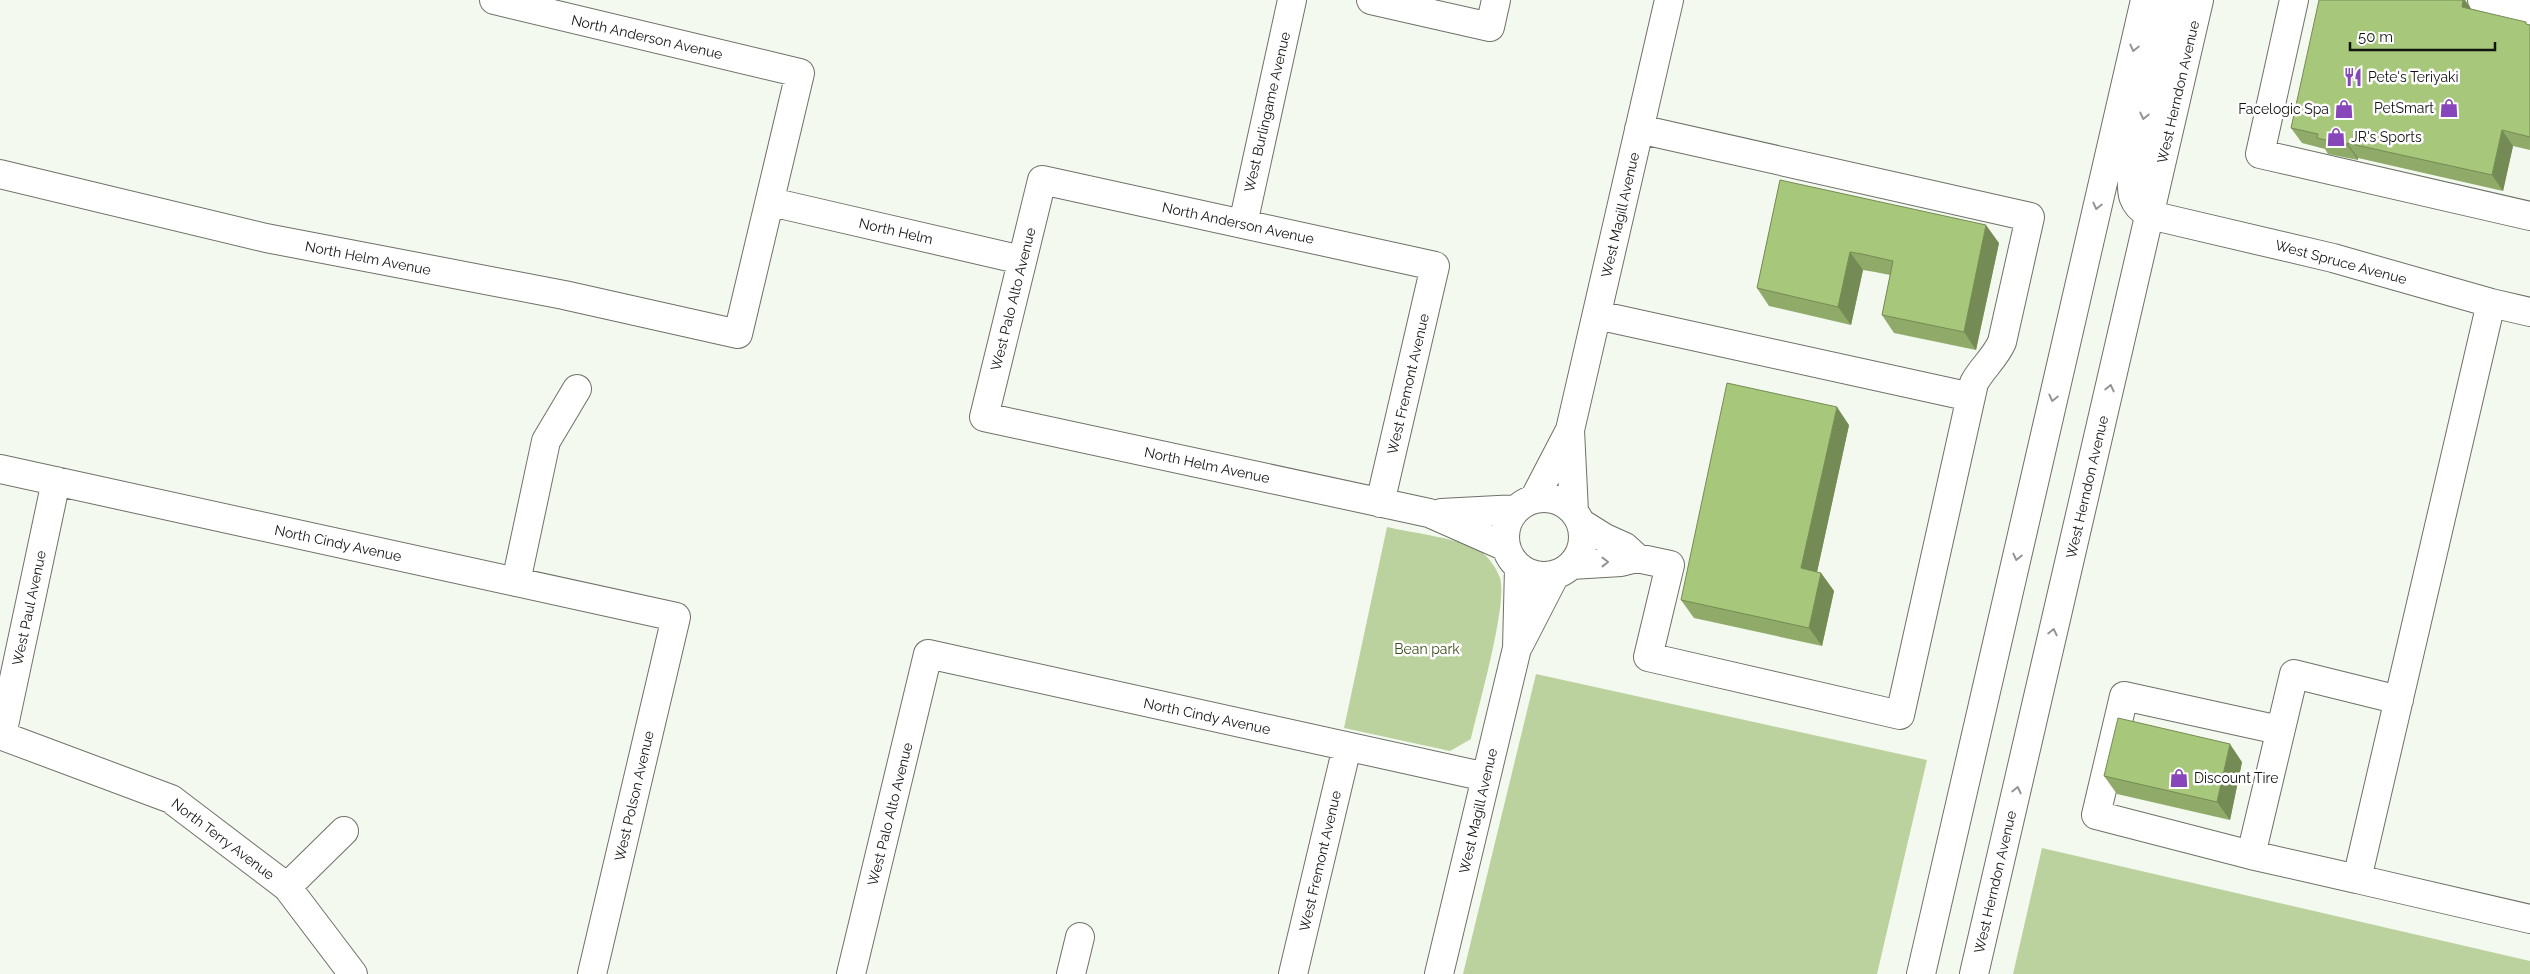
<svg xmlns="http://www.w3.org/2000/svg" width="2530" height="974" viewBox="0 0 2530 974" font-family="Raleway,sans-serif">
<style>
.green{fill:#bbd29e}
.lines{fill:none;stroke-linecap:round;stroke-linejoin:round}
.minor-casing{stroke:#6d7168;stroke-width:30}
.major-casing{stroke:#6d7168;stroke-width:30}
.minor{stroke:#fff;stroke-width:28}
.major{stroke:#fff;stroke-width:28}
.wall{fill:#90ab69}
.shaded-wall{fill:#758b55}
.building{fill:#a7c77a;stroke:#758b55}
.oneway{stroke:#949593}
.labels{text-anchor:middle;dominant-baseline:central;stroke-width:5;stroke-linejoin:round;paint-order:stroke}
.street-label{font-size:14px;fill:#121410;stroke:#fff}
.poi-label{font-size:14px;fill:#121410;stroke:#fff;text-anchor:start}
.park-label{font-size:14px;fill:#394d17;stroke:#fff}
</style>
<rect width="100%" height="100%" fill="#f4f9ef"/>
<path class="green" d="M 1387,527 C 1411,533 1461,538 1480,551 C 1488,556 1497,569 1500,578 C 1508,604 1478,708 1471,739 L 1450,751 L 1344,728 Z
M 1536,674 L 1927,760 L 1877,974 L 1463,974 Z
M 2042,848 L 2530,961 L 2530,974 L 2013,974 Z"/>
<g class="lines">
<g class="minor-casing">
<path id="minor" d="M 1371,0 L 1490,27 L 1496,0
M 2294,0 L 2260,154 L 2530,216
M 2482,0 L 2530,11
M 0,174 L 266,238 L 564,295 L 738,334 L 800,73 L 494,0
M 771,202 L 1022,260
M 2150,215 L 2333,258 L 2491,303 L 2530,312
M 1243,224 L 1292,0
M 2491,303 L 2357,879 L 2530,919
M 1597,315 L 1971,397
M 0,469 L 676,617 L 592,974
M1505 537a39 39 0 1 1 78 0a39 39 0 1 1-78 0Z
M 1534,499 L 1570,430
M 1380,503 L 1435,266 L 1042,180 L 984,417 L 1429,513 L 1506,547
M 1574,512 L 1570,430 L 1669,0
M 1441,513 L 1517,509
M 1581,523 L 1605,538 L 1625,547 L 1637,558 L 1670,565 L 1648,657 L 1900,715 L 1974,383 C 1982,368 1995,358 2002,342 L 2030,217 L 1639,129
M 1571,565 L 1621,562 L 1637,558
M 516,582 L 546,441 L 577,389
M 1519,645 L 1555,575
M 0,735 L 171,799 L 287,887 L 353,974
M 2,735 L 56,481
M 2251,855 L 2096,815 L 2124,696 L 2279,730
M 2357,879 L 2251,855 L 2294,674 L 2399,700
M 287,887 L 344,831
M 851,974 L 928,654 L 1486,777
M 1071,974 L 1080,937
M 1293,974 L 1347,747
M 1439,974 L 1517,648 L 1519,568"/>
</g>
<g class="major-casing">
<path id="major" d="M 2150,215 C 2131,204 2131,193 2132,172 L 2171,0
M 1921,974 L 2145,0
M 1974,974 L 2199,0"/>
</g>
<use href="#minor" class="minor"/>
<use href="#major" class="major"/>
</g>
<path class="wall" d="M 2472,9 L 2530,25 L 2530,150 L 2513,146 L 2503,191 L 2358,158 L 2358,160 L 2328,154 L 2325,149 L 2302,143 L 2291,128 Z
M 1780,180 L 1999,243 L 1976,350 L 1894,333 L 1882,315 L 1890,275 L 1875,272 L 1863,270 L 1851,325 L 1769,306 L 1757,288 Z
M 1849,425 L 1817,572 L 1821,573 L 1834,591 L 1822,646 L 1694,618 L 1681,600 Z
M 2242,762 L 2230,820 L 2117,794 L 2104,776 Z"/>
<path class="shaded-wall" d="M 2463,0 L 2465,0 L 2474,13 L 2462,7 Z
M 2502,130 L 2513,146 L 2503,191 L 2492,175 Z
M 2347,143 L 2358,158 L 2358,160 L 2347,145 Z
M 1986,225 L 1999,243 L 1976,350 L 1964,332 Z
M 1850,252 L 1863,270 L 1851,325 L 1838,307 Z
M 1837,407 L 1849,425 L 1814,586 L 1801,568 Z
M 1821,573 L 1834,591 L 1822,646 L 1809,628 Z
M 2230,744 L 2242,762 L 2230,820 L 2217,802 Z"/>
<path class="building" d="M 2319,0 L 2463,0 L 2462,7 L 2526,22 L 2526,24 L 2530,25 L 2530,137 L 2502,130 L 2492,175 L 2347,143 L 2347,145 L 2317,138 L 2318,134 L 2291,128 Z
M 1780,180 L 1986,225 L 1964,332 L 1882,315 L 1893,261 L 1862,254 L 1850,252 L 1838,307 L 1757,288 Z
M 1727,383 L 1837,407 L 1801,568 L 1821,573 L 1809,628 L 1681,600 Z
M 2118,718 L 2230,744 L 2217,802 L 2104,776 Z"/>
<defs><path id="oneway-chevron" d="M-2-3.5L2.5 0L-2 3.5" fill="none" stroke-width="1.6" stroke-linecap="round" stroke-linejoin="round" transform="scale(1.25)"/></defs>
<g class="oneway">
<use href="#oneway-chevron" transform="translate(2134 48) rotate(103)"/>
<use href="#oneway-chevron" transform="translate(2144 116) rotate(103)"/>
<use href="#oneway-chevron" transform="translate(2097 206) rotate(103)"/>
<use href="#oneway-chevron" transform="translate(2110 388) rotate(-77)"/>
<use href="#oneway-chevron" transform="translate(2053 398) rotate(103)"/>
<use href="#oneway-chevron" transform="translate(2017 557) rotate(103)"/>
<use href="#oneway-chevron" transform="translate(1605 562)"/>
<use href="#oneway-chevron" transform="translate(2053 632) rotate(-77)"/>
<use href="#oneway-chevron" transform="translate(2017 790) rotate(-77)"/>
</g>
<defs>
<g id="restaurant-bare" transform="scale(1.5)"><path d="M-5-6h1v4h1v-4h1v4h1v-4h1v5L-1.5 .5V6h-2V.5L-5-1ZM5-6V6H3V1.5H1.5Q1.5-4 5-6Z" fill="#8746ba" stroke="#fff" stroke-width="2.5" paint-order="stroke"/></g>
<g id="shop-bare" transform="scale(1.5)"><path d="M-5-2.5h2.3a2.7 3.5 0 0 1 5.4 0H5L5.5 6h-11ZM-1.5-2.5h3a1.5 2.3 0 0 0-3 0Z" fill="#8746ba" stroke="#fff" stroke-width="2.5" paint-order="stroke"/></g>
</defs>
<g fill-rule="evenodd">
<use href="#restaurant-bare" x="2353" y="77"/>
<use href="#shop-bare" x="2449" y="108"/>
<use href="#shop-bare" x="2344" y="109"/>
<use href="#shop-bare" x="2336" y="137"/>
<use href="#shop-bare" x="2179" y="778"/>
</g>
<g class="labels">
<g class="street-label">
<text transform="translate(647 37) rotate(13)">North Anderson Avenue</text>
<text transform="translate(2178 92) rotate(-77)">West Herndon Avenue</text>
<text transform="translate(1267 112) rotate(-77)">West Burlingame Avenue</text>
<text transform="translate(1620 215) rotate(-77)">West Magill Avenue</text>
<text transform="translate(1238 223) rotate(12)">North Anderson Avenue</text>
<text transform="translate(896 231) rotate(13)">North Helm</text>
<text transform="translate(368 258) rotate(11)">North Helm Avenue</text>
<text transform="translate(2341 262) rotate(15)">West Spruce Avenue</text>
<text transform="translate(1013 299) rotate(-76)">West Palo Alto Avenue</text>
<text transform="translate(1408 384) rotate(-77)">West Fremont Avenue</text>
<text transform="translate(1207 465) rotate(12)">North Helm Avenue</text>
<text transform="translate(2087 487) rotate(-77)">West Herndon Avenue</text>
<text transform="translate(338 543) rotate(12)">North Cindy Avenue</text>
<text transform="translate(29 608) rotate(-78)">West Paul Avenue</text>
<text transform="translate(1207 716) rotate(12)">North Cindy Avenue</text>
<text transform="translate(634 796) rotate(-77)">West Polson Avenue</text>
<text transform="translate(1478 811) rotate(-77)">West Magill Avenue</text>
<text transform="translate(890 814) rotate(-76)">West Palo Alto Avenue</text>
<text transform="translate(223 839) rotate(37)">North Terry Avenue</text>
<text transform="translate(1320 861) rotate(-77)">West Fremont Avenue</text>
<text transform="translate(1995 882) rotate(-77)">West Herndon Avenue</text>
</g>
<g class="poi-label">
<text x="2368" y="77">Pete's Teriyaki</text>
<text x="2434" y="108" text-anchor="end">PetSmart</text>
<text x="2329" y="109" text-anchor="end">Facelogic Spa</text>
<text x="2351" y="137">JR's Sports</text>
<text x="2194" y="778">Discount Tire</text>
</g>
<g class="park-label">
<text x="1427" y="649">Bean park</text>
</g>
</g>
<path d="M2350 42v8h145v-8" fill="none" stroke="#121410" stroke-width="2.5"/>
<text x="2358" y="42" font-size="15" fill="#121410" stroke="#ffffff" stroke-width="4" paint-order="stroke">50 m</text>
</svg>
